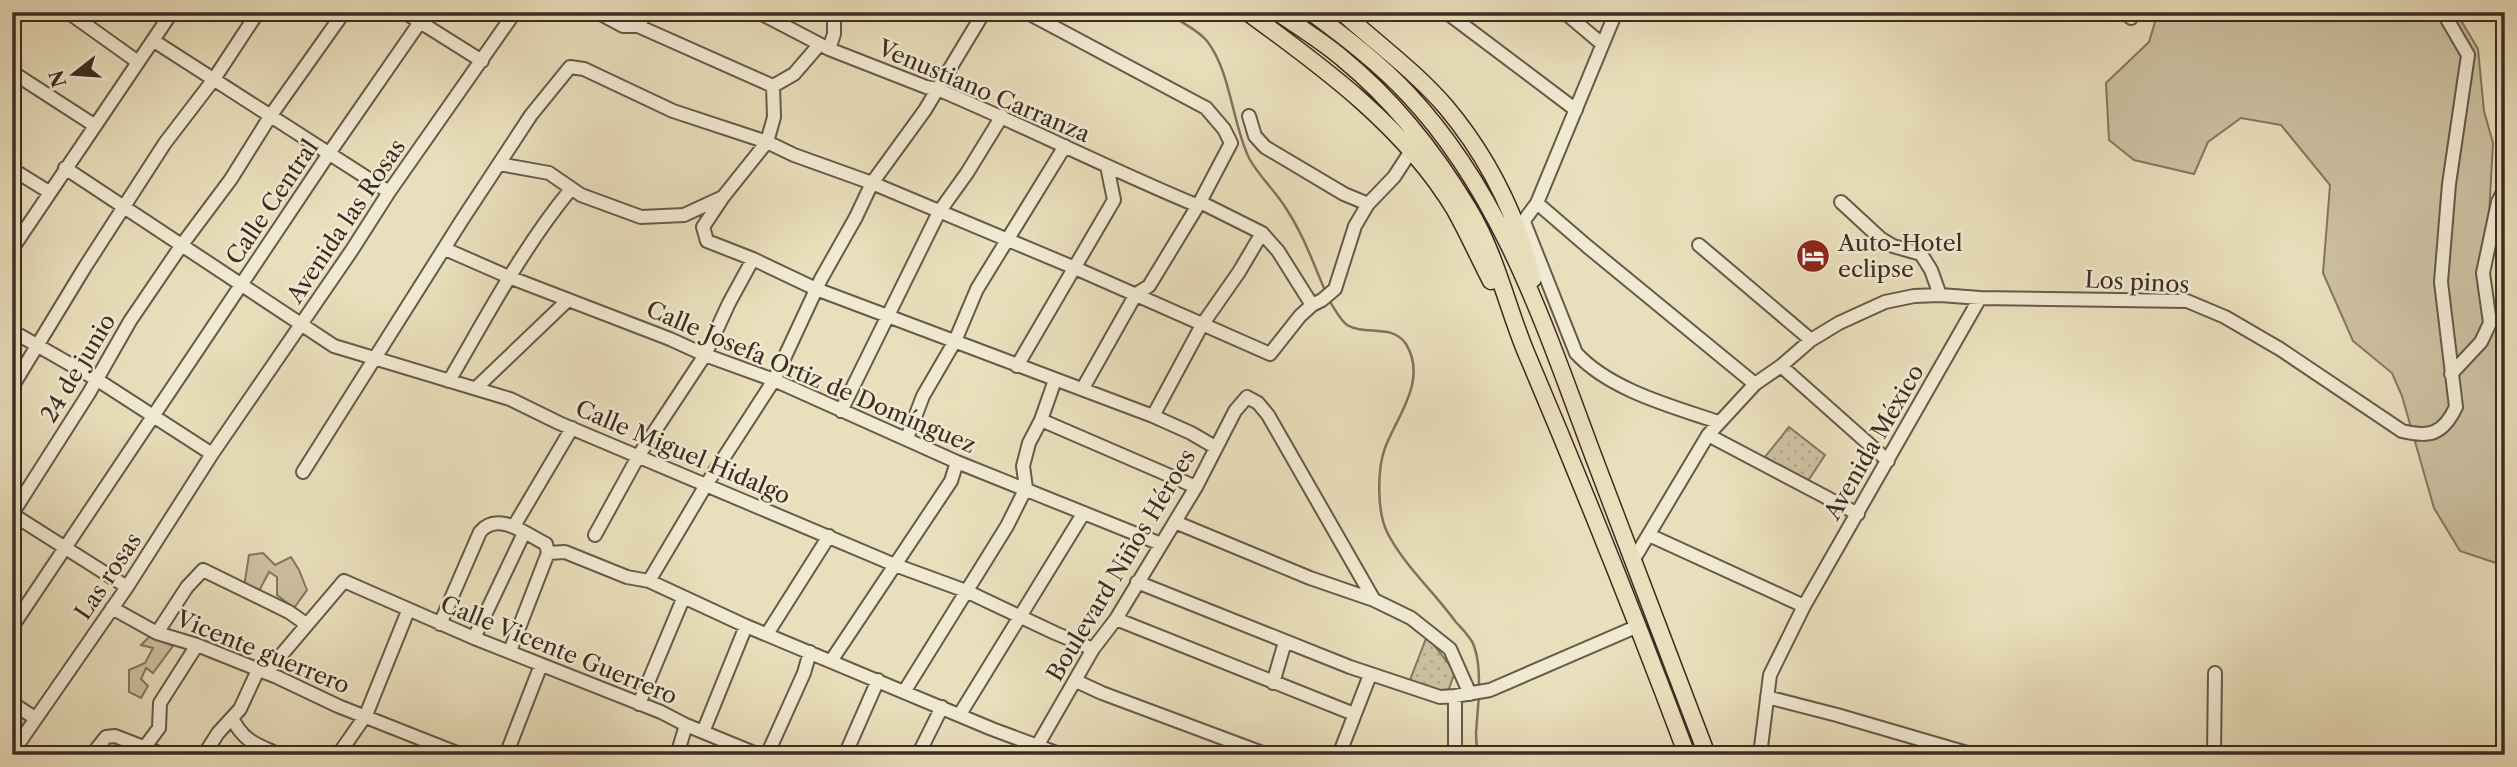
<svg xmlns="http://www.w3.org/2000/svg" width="2517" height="767" viewBox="0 0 2517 767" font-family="'Libre Caslon Text',serif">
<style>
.green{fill:#cdc1a2;stroke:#857662;stroke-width:2}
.park{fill:url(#park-dots);stroke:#857662;stroke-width:2}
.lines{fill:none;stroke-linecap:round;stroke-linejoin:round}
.stream{stroke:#817360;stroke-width:2.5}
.minor-casing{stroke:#685949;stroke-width:16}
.major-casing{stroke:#3d2c23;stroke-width:19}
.minor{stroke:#f1ead3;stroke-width:12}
.major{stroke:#eadfbc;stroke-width:16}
.labels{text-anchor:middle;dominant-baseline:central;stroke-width:5;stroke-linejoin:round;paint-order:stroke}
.street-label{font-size:23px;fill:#3d2c23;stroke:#f1ead3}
.poi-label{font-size:23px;fill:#3d2c23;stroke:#f1ead3;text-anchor:start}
</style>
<defs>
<pattern id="park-dots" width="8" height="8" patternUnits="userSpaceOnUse" patternTransform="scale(1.75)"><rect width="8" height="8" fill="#cdc1a2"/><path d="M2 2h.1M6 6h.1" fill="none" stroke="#b1a68b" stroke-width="1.8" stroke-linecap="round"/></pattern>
</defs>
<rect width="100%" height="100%" fill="#eadfbc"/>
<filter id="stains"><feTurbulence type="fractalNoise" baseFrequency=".00286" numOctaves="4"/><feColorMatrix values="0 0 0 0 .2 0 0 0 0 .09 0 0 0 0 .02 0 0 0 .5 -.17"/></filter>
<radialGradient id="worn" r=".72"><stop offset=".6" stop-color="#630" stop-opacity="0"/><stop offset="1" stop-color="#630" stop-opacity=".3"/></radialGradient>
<path class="green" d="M 2158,12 L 2456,12 L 2478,49 L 2484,111 L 2493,143 L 2487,252 L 2488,308 L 2505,300 L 2505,566 L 2460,551 L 2434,508 L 2402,396 L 2392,373 L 2353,341 L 2323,273 L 2330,185 L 2281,125 L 2241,118 L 2208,142 L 2194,174 L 2134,160 L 2109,140 L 2106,83 L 2149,42 Z
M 263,553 L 275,565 L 291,557 L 299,570 L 307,590 L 294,608 L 277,595 L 277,577 L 269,572 L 259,591 L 244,587 L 249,555 Z
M 150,636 L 173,646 L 153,673 L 146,668 L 141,679 L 148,686 L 141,698 L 129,692 L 129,670 L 145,663 L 153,648 L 141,645 Z"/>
<path class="park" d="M 1789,427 L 1825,455 L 1808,481 L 1765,457 Z
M 1427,636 L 1455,672 L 1447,694 L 1410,680 Z
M 12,707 L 33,720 L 12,753 Z"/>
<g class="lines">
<path class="stream" d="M 1169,12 C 1181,24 1196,28 1207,41 C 1231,72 1232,123 1249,158 C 1259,177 1276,191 1287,210 C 1304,236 1314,265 1326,293
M 1328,299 C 1334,307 1339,319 1347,325 C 1365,336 1392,323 1406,344 C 1428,380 1397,416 1385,448 C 1377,470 1377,511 1387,532 C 1403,564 1434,592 1455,621 C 1461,628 1471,637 1474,646 C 1479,660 1479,675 1479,689
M 1477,755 L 1476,733 L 1479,695"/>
<g class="minor-casing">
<path id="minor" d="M 68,12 L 138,62
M 404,12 L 482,61
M 597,12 L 623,26 L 638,26 L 773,86
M 758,12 L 829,49 L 926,87 L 937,89 C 1025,126 1109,169 1196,205
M 1026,12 L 1206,108 L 1224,129 L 1231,143 L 1200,202 L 1149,286 L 1136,294 L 1083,388
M 1446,12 L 1576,110
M 1564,12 L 1602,44
M 2124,12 L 2131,18
M 638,26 L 647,12
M 154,41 L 389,192
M 819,45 L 794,74 L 773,86 L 774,117 L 767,142 L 723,197 L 703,227 L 707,241 L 753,259 L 816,289 L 1153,416 L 1191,433 L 1215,447
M 829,49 L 834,34 L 834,12
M 12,72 L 94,125
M 1249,116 L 1255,136 L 1265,147 L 1344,194 L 1368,204
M 499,164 L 549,173 L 581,195 L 641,217 L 684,215 L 723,197
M 65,168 L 334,346 L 510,399 L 559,423 L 895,565 L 966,591 L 1055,633 L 1093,649
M 12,169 L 49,192
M 1200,202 L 1262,233
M 1841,202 L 1880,238 L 1893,246 L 1921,254 L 1931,270 L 1940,295
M 1537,203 L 1588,247 L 1755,384
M 1524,222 L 1576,353 C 1610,390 1671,406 1718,422
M 1520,226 L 1537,203 L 1616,12
M 1699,245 L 1811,340
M 12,249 L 172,12
M 445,249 L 509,277 L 670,339 L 705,355 L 774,380 L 957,462 L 1161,544
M 12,331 L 96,379 L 212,454
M 1017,366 L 1114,200 L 1107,166
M 1781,366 L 1888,461
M 2451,374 L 2481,342 L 2490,323 L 2483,273 L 2498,202 L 2505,188
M 449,381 C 487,316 523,247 571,189
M 12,387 L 85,267 L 165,143 L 214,79 L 258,12
M 476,388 L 568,300
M 841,411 L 939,212 L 967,173 L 1002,116
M 1153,416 L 1202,325 L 1239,272 L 1262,233 L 1278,251 L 1312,305
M 1041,420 L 1196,487
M 1708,435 L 1858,514
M 907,438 L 923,396 L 955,341 L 977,289 L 1065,146
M 303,472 L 462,220 L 531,115 L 570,67 L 584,69 L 673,111 L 767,142 L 794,155 L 872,183 L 1075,268 L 1270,354 L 1300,316 L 1312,305 L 1322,300 L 1335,289 L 1355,226 L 1368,204 L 1394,177 L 1411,151
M 12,514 L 89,393 L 130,321 L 181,246 L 231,179 L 271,115 L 344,12
M 12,514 L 127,587
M 514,526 L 572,428
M 595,535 L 639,455 L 705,355 L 729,303 L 753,259
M 1649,535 L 1804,606
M 548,553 L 565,552 L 627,577 L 649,581 L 746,626 L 992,729 L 1062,755
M 1634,559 L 1708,435 L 1755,384 L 1781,366 L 1811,340 L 1839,323 L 1885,302 L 1914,296 L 1940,295 L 1980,298 L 2187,301 L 2225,317 L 2280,349 L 2402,431 C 2430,438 2443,434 2456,407 L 2441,282 L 2449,184 L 2468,55 L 2443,12
M 649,581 L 706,485 L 774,380 L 821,279 L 856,217 L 872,183 L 925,110 L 984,12
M 1137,582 L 1350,667 L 1440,697 L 1455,696 L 1490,690 L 1638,626
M 1374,600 L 1411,618 L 1450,649 L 1470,694
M 112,608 L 157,633 L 197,645 L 277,677 L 338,706 L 462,755
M 1116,619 L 1354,714
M 440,624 L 480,532 C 498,510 527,535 546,544 L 548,553 L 510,651
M 12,627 L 330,152 L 427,12
M 157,633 L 187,587 L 203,570 L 289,612 L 306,624
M 767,634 L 829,536
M 474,638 L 524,533
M 831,661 L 951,481 L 957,462
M 266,673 L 344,581 L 474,638 L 661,712 L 686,725 L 759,755
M 1076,681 L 1102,693 L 1268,755
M 1273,683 L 1285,642
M 904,692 L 1007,526 L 1026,488 L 1023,466 L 1029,443 L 1041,420 L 1055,380
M 1455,696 L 1455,755
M 1767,697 L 1837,715 L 1974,755
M 12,703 L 35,718
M 639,704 L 683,599
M 960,714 L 1083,514
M 232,718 C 244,742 256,744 280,755
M 703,732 L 746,626
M 144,748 L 159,728 L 160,703 L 197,645
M 95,751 L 106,737 L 115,736 L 164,755
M 12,753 L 127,587 L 212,454 L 352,250 L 389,192 L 515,12
M 204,755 L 218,733 L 240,709 L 258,670
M 338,755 L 366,715 L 408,611
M 506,755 L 541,665
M 677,755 L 686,725
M 767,755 L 804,673 L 810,652
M 845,755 L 878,680
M 918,755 L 942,707
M 1032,755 L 1093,649 L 1116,619 L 1196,487 L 1235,411 L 1247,397 L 1258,403 L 1268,415 L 1374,600 L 1310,578 L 1175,522
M 1339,755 L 1370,675
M 1760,755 L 1770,675 L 1804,606 L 1980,298
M 2214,755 L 2215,673"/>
</g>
<g class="major-casing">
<path id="major" d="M 1247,12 C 1323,67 1406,128 1455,210 C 1468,233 1479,258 1491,281
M 1277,12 C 1299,27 1322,41 1342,58 C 1392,99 1435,153 1468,208 C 1495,252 1506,303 1525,350 C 1582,484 1636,619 1687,755
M 1311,12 C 1345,37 1379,63 1408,94 C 1505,197 1547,334 1596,463 C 1633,560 1670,657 1707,755
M 1342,12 C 1376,43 1416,72 1446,107 C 1488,157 1517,216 1533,279"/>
</g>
<use href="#minor" class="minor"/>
<use href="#major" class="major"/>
</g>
<defs>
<g id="hotel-disc" transform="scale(1.75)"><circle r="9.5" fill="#8f2418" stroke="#f1ead3"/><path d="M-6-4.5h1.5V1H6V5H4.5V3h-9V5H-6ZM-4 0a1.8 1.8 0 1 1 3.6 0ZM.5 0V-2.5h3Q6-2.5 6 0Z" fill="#fff"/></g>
</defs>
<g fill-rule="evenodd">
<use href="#hotel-disc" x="1813" y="256"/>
</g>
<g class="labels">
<g class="street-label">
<text transform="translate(984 91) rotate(23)">Venustiano Carranza</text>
<text transform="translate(272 202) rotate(-56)">Calle Central</text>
<text transform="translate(346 221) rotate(-56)">Avenida las Rosas</text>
<text transform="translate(2137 282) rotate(3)">Los pinos</text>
<text transform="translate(78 368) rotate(-59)">24 de junio</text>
<text transform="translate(811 377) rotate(23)">Calle Josefa Ortiz de Domínguez</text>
<text transform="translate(1874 442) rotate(-60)">Avenida México</text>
<text transform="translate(683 452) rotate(23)">Calle Miguel Hidalgo</text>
<text transform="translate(1121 565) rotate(-59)">Boulevard Niños Héroes</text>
<text transform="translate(108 576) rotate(-56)">Las rosas</text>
<text transform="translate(559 650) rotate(22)">Calle Vicente Guerrero</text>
<text transform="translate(263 652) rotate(22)">Vicente guerrero</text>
</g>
<g class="poi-label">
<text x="1838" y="243">Auto-Hotel<tspan x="1838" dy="26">eclipse</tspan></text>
</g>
</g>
<rect width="2517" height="767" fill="none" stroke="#eadfbc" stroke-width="42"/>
<rect x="14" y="14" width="2489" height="739" fill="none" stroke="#3d2c23" stroke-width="3.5"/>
<rect x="21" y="21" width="2475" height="725" fill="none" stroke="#3d2c23" stroke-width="2"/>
<g transform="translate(74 74) rotate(253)" stroke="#f1ead3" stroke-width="5" paint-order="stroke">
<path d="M0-5L12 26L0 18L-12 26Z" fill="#3d2c23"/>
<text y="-10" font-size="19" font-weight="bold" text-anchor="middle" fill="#3d2c23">N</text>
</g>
<rect width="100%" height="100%" filter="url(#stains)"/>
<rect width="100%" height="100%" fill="url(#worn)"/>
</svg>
